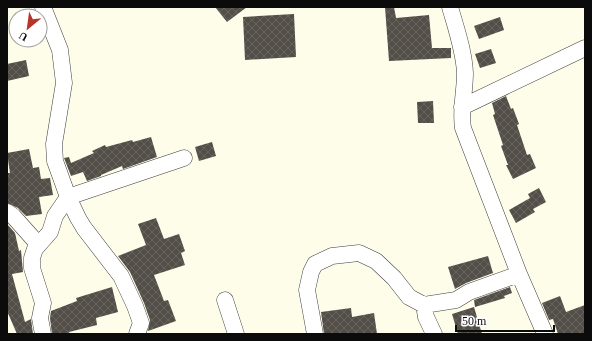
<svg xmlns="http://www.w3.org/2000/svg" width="592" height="341" viewBox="0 0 592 341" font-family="'Times New Roman',serif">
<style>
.building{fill:url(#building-cross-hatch)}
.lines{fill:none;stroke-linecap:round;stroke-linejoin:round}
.minor-casing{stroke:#3e3e3e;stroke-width:17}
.minor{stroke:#fff;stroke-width:16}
</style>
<defs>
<pattern id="building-cross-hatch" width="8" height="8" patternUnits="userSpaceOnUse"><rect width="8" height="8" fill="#534e48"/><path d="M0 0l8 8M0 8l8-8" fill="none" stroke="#67635e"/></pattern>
</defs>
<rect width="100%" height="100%" fill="#fefde9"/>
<path class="building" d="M 215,7 L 247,7 L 227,22 Z
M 385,7 L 394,7 L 396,18 L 429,15 L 432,48 L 451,48 L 451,58 L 389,61 Z
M 294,14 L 296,57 L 245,60 L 243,17 Z
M 500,17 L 504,30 L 479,39 L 474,26 Z
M 491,49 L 496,63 L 480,68 L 475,54 Z
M 26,60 L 29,76 L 7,81 L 7,64 Z
M 506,96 L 511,109 L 513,108 L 519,124 L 517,125 L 527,155 L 530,154 L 536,168 L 513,179 L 506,165 L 508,165 L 501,146 L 503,145 L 493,115 L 495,114 L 492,103 Z
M 433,101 L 434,123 L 418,123 L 417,102 Z
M 151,137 L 157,157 L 123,169 L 122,166 L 101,175 L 101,176 L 87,181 L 83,172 L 71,176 L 64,158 L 69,157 L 71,163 L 94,153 L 92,151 L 105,145 L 106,147 L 132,140 L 133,142 Z
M 212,142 L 216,156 L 199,161 L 195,147 Z
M 29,149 L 33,168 L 39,167 L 41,179 L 50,178 L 53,195 L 39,197 L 42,214 L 26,216 L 18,208 L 7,203 L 7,173 L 10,173 L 7,153 Z
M 539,188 L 546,202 L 533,209 L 535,212 L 516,223 L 509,210 L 530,198 L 528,194 Z
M 156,218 L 164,239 L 179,234 L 185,251 L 181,253 L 185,265 L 154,275 L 164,301 L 168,300 L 176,321 L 148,331 L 150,320 L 144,303 L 130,272 L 118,256 L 146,245 L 138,224 Z
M 7,224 L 15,233 L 19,251 L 21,250 L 23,272 L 12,274 L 25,322 L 31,319 L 33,334 L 17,334 L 7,311 Z
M 488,256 L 493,273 L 466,283 L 455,289 L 448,267 Z
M 112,287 L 118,312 L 96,318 L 97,325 L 69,332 L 70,334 L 52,334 L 50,318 L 51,311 L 77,301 L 76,298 Z
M 510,287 L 512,293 L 504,296 L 505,298 L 475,307 L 474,300 Z
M 560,296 L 566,312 L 585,305 L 585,334 L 558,334 L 553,319 L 549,320 L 542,303 Z
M 474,307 L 482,334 L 458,334 L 452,314 Z
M 351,308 L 352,317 L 374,313 L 377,334 L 324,334 L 321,312 Z"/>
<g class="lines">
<g class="minor-casing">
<path id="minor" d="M 43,7 L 60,50 L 64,83 L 54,144 L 55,161 L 68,197 L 78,218 L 84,228 L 121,276 L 135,306 L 141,323 L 137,334
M 450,7 C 456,28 464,51 465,73 C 465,92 460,110 463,128 L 519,274 L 545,334
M 462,107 L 585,48
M 7,212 L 13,216 L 38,244
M 225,300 L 236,334
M 424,305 L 426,317 L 434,334
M 43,334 L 40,318 L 43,303 L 32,268 L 32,258 L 35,249 L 50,232 L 55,216 L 68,197 L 184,158
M 315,334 L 307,290 L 311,272 L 315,264 L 332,256 L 359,253 L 376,261 L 394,278 L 409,297 L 424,305 L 456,300 L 469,292 L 519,274"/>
</g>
<use href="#minor" class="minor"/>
</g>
<rect width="592" height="341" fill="none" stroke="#0b0b0b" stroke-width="16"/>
<g transform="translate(28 28) rotate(209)"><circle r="19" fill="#ffffff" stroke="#9d9d9d"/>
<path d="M0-3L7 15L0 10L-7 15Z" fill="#b63528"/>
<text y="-6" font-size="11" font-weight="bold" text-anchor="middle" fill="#0b0b0b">U</text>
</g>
<path d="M456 325v6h98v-6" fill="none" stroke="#0b0b0b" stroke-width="2"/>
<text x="462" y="325" font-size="12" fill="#0b0b0b" stroke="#ffffff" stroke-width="3" paint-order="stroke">50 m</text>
</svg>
